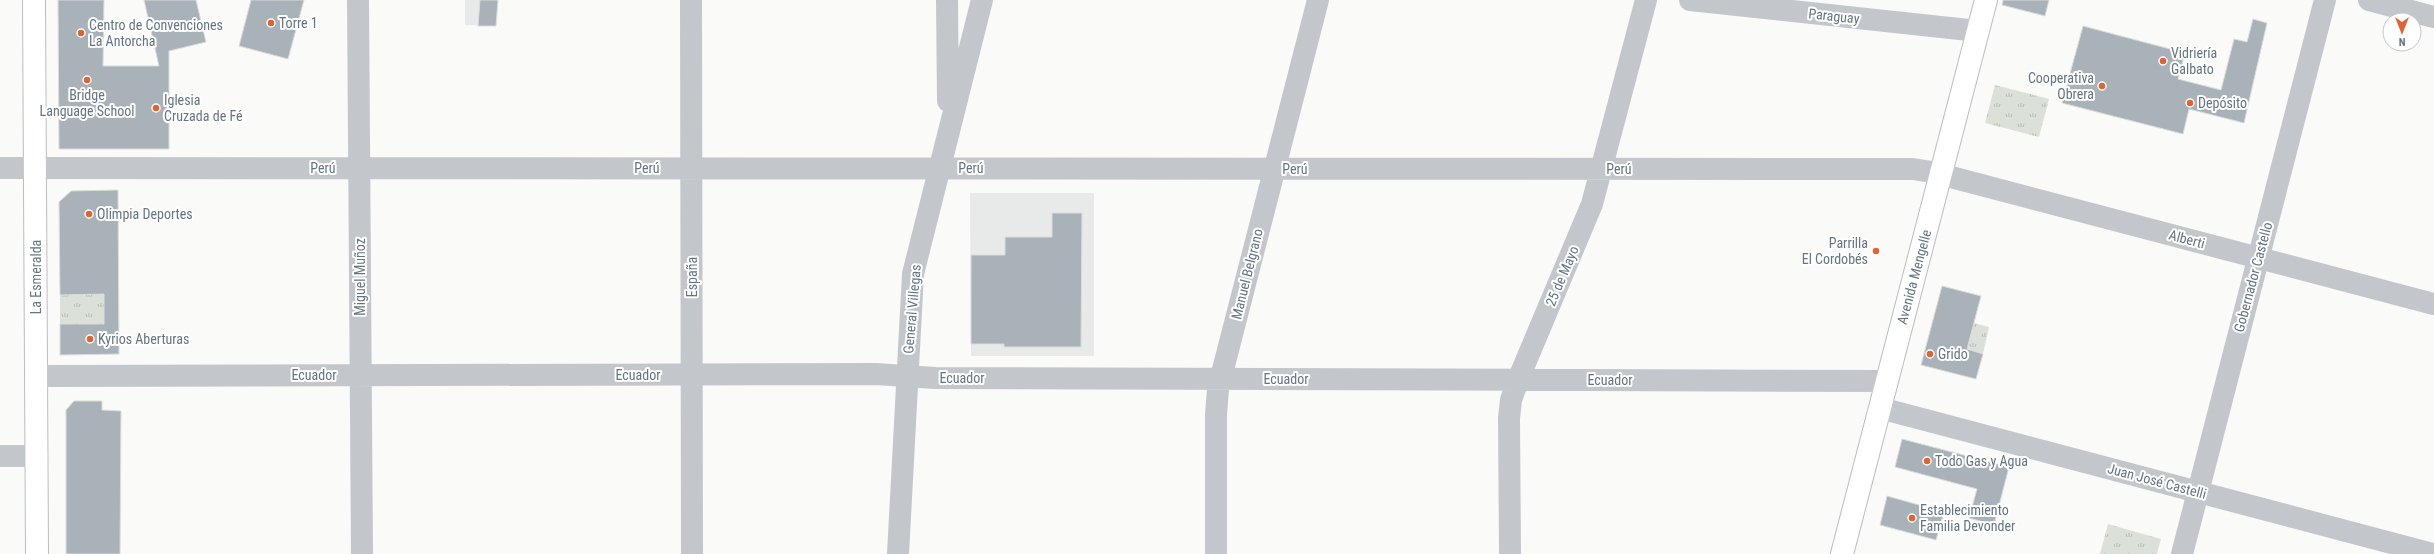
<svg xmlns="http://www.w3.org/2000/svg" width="2434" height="554" viewBox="0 0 2434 554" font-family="'Roboto Condensed',sans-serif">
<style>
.built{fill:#e8e9e9}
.grass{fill:url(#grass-tufts)}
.building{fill:#a9b2b9;stroke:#dbdcda}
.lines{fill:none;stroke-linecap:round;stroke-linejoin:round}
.major-casing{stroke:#b9bdc1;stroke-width:24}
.minor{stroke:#c3c7cb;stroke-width:22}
.major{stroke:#fff;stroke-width:22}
.poi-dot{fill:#e06431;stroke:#fff;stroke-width:1.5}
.labels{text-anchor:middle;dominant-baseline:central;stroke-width:4;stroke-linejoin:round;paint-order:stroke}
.street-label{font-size:14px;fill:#657482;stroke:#fff}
.poi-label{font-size:14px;fill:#657482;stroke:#fff;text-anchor:start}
</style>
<defs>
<pattern id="grass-tufts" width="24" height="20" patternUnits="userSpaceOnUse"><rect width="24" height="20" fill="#dbe1d9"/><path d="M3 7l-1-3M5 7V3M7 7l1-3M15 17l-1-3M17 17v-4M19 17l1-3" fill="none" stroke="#b5bbb5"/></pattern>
</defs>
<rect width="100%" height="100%" fill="#fafaf8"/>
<path class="built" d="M 465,0 L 498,0 L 496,26 L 465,25 Z
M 970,193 L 1094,193 L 1094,356 L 971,356 Z"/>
<path class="grass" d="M 1995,85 L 2049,99 L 2039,137 L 1985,123 Z
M 104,294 L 104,324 L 60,324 L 60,295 Z
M 1935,313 L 1989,327 L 1983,354 L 1928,339 Z
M 2108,524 L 2161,539 L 2157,554 L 2100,554 Z"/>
<path class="building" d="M 58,0 L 104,0 L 103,66 L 159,66 L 144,0 L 196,0 L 206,42 L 169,51 L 169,149 L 59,149 Z
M 251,0 L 304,0 L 288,59 L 239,46 Z
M 480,0 L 498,0 L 496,26 L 478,26 Z
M 2003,0 L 2049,0 L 2045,16 L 2002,5 Z
M 2253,19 L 2267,23 L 2244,123 L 2189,109 L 2183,134 L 2062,103 L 2083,26 L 2185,53 L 2178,79 L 2221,90 L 2234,39 L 2247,42 Z
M 118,190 L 119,354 L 60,355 L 60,324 L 104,324 L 104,294 L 60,295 L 59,202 L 71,191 Z
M 1052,213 L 1082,213 L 1081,347 L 1004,347 L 1004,344 L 971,344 L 971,255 L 1005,255 L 1005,237 L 1052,237 Z
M 1942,286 L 1981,296 L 1967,349 L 1983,354 L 1976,379 L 1921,365 Z
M 74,401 L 102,401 L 102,410 L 121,411 L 120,554 L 66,554 L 66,410 Z
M 1902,439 L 2009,467 L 1994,525 L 1969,518 L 1977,489 L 1895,467 Z
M 1887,496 L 1944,512 L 1936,540 L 1880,525 Z"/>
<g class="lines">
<g class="major-casing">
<path id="major" d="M 34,0 L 37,554
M 1842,554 L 1986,0"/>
</g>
<path class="minor" d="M 358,0 L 362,554
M 691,0 L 692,554
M 947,0 L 948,101
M 1690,0 L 1978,31
M 2369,0 L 2434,17
M 0,168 L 1913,169 L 1932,172 L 2434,304
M 36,376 L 876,374 L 935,378 L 1887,381
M 1880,408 L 2433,554
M 0,456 L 37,456
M 898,554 L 913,274 L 982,0
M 1216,554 L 1216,415 L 1218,389 L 1318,0
M 1510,554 L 1509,418 L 1511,400 L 1518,380 L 1592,204 L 1646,0
M 2182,554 L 2325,0"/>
<use href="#major" class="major"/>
</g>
<g class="poi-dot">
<circle cx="271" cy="23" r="4"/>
<circle cx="81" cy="33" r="4"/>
<circle cx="2163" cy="61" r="4"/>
<circle cx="87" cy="80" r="4"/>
<circle cx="2102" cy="86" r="4"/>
<circle cx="2190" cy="103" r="4"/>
<circle cx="156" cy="108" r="4"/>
<circle cx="89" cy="214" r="4"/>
<circle cx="1876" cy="251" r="4"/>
<circle cx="90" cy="339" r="4"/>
<circle cx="1930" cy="354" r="4"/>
<circle cx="1927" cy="461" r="4"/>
<circle cx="1912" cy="518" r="4"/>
</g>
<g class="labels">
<g class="street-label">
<text transform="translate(1834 16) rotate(6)">Paraguay</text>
<text x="323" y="168">Perú</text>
<text x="647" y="168">Perú</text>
<text x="971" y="168">Perú</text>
<text x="1295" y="169">Perú</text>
<text x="1619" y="169">Perú</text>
<text transform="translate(2187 239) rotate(15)">Alberti</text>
<text transform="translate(1247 274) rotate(-76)">Manuel Belgrano</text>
<text transform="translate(1562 276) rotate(-67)">25 de Mayo</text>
<text transform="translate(36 277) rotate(-90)">La Esmeralda</text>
<text transform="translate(360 277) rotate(-90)">Miguel Muñoz</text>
<text transform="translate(692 277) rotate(-90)">España</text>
<text transform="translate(1914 277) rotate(-75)">Avenida Mengelle</text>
<text transform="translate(2253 277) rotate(-75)">Gobernador Castello</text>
<text transform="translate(912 309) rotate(-85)">General Villegas</text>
<text x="314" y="375">Ecuador</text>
<text x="638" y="375">Ecuador</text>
<text x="962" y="378">Ecuador</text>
<text x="1286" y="379">Ecuador</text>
<text x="1610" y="380">Ecuador</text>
<text transform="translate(2157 481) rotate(15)">Juan José Castelli</text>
</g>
<g class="poi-label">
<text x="279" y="23">Torre 1</text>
<text x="89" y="25">Centro de Convenciones<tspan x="89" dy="16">La Antorcha</tspan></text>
<text x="2171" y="53">Vidriería<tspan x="2171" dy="16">Galbato</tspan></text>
<text x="2094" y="78" text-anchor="end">Cooperativa<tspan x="2094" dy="16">Obrera</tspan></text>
<text x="87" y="95" text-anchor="middle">Bridge<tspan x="87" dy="16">Language School</tspan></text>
<text x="164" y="100">Iglesia<tspan x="164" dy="16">Cruzada de Fé</tspan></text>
<text x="2198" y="103">Depósito</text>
<text x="97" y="214">Olimpia Deportes</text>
<text x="1868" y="243" text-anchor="end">Parrilla<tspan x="1868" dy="16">El Cordobés</tspan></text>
<text x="98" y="339">Kyrios Aberturas</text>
<text x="1938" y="354">Grido</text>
<text x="1935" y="461">Todo Gas y Agua</text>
<text x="1920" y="510">Establecimiento<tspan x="1920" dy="16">Familia Devonder</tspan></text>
</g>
</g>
<g transform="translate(2402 32) rotate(180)"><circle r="19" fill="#ffffff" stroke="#c1c7cd"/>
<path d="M0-3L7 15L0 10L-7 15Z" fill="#e06431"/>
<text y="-6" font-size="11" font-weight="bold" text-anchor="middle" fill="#657482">N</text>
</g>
</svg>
